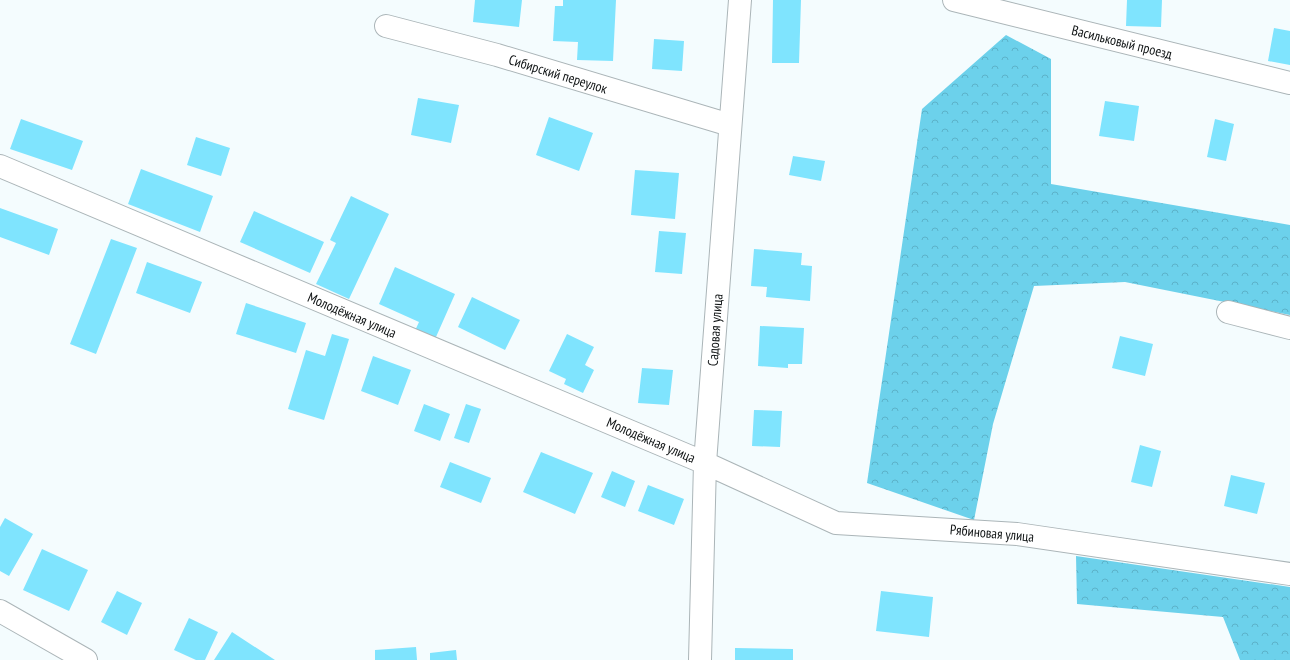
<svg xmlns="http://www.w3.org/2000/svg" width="1290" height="660" viewBox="0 0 1290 660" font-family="'PT Sans Narrow',sans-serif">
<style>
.forest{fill:url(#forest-crowns)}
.building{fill:#7fe4fe}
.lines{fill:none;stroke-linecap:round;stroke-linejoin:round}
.street-casing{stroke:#abb5b8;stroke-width:24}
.street{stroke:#fff;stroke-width:22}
.labels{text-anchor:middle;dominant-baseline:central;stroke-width:3;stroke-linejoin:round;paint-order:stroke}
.street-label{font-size:14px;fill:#0e1213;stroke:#fff}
</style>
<defs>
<pattern id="forest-crowns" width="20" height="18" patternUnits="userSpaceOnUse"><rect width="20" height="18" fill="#6cd1eb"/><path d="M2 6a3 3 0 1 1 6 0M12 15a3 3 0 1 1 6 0" fill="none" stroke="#5cb2c9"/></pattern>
</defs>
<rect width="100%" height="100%" fill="#f4fcfe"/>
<path class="forest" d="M 1006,35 L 1051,59 L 1051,184 L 1290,225 L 1290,315 L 1125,282 L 1034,286 L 993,424 L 974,520 L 867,483 L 922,109 Z
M 1076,556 L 1290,587 L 1290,660 L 1240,660 L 1223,617 L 1077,604 Z"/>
<path class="building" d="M 475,0 L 522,0 L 519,27 L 473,22 Z
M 563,0 L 616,0 L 613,61 L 577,60 L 578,42 L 553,41 L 555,6 L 563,6 Z
M 773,0 L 801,0 L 799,63 L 772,63 Z
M 1127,0 L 1162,0 L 1161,27 L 1126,26 Z
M 1274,28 L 1290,31 L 1290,65 L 1268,61 Z
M 654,39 L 684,41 L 682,71 L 652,69 Z
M 418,98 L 459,105 L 451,143 L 411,135 Z
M 1105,101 L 1139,106 L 1134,141 L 1099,136 Z
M 549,117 L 593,133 L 579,171 L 536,155 Z
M 21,119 L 83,141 L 72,170 L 10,149 Z
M 1215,119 L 1234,124 L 1226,161 L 1207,157 Z
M 196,137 L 230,148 L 221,176 L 187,165 Z
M 793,156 L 825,161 L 821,181 L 789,175 Z
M 141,169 L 213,196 L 200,232 L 128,204 Z
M 635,170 L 679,173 L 675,219 L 631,215 Z
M 351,196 L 389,214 L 349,299 L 316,284 L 336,243 L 330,240 Z
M 0,208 L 58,229 L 49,255 L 0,237 Z
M 254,211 L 324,242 L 310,273 L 240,242 Z
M 659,231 L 686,233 L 682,274 L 655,272 Z
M 111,239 L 137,248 L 96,354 L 70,344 Z
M 754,249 L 802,253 L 801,265 L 812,266 L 810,301 L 766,297 L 767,287 L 751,286 Z
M 147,262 L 202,282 L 190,313 L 136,293 Z
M 395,267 L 455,294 L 432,346 L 412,337 L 419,322 L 379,304 Z
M 472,297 L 520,320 L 505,350 L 458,327 Z
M 246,303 L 306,323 L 296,353 L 236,334 Z
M 760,326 L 804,328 L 802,364 L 788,364 L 788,368 L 758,366 Z
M 332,334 L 349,339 L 324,420 L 288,409 L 306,350 L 325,356 Z
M 567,334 L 594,347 L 585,365 L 594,370 L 583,393 L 564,384 L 566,379 L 549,371 Z
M 1120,336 L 1153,344 L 1145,376 L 1112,368 Z
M 373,356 L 411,370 L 398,405 L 361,391 Z
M 642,368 L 673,370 L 669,405 L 638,403 Z
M 424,404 L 450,414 L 440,441 L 414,431 Z
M 466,404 L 481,409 L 469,443 L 454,438 Z
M 754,410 L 782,411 L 780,447 L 752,446 Z
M 1140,445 L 1161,451 L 1152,487 L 1131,482 Z
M 541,452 L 593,473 L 575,514 L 523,492 Z
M 450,462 L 491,478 L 481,503 L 440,487 Z
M 612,471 L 635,481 L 625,507 L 601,497 Z
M 1231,475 L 1265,483 L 1257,514 L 1224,506 Z
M 648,485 L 684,499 L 674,525 L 638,511 Z
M 5,518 L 33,534 L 9,576 L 0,571 L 0,527 Z
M 42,549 L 88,570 L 69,611 L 23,590 Z
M 117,591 L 142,603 L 127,635 L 101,622 Z
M 881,591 L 933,597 L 929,637 L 876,631 Z
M 189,618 L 218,632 L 205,660 L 196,660 L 174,650 Z
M 232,632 L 275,660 L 214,660 Z
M 416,647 L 417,660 L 375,660 L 375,650 Z
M 735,648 L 793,649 L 793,660 L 735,660 Z
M 456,650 L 457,660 L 430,660 L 430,653 Z"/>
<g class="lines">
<g class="street-casing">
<path id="street" d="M 954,0 L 1290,83
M 386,26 L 497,55 L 730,125
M 0,166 L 705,463 L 836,523 L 1017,534 L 1290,574
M 1228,312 L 1290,328
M 0,611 L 86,660
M 700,660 L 705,463 L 740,0"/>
</g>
<use href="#street" class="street"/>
</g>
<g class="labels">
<g class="street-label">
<text transform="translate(1122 42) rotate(14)">Васильковый проезд</text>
<text transform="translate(558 74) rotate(17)">Сибирский переулок</text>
<text transform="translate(352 315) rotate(23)">Молодёжная улица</text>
<text transform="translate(715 330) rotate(-86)">Садовая улица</text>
<text transform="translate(651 440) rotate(23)">Молодёжная улица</text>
<text transform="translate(992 533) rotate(5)">Рябиновая улица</text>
</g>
</g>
</svg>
